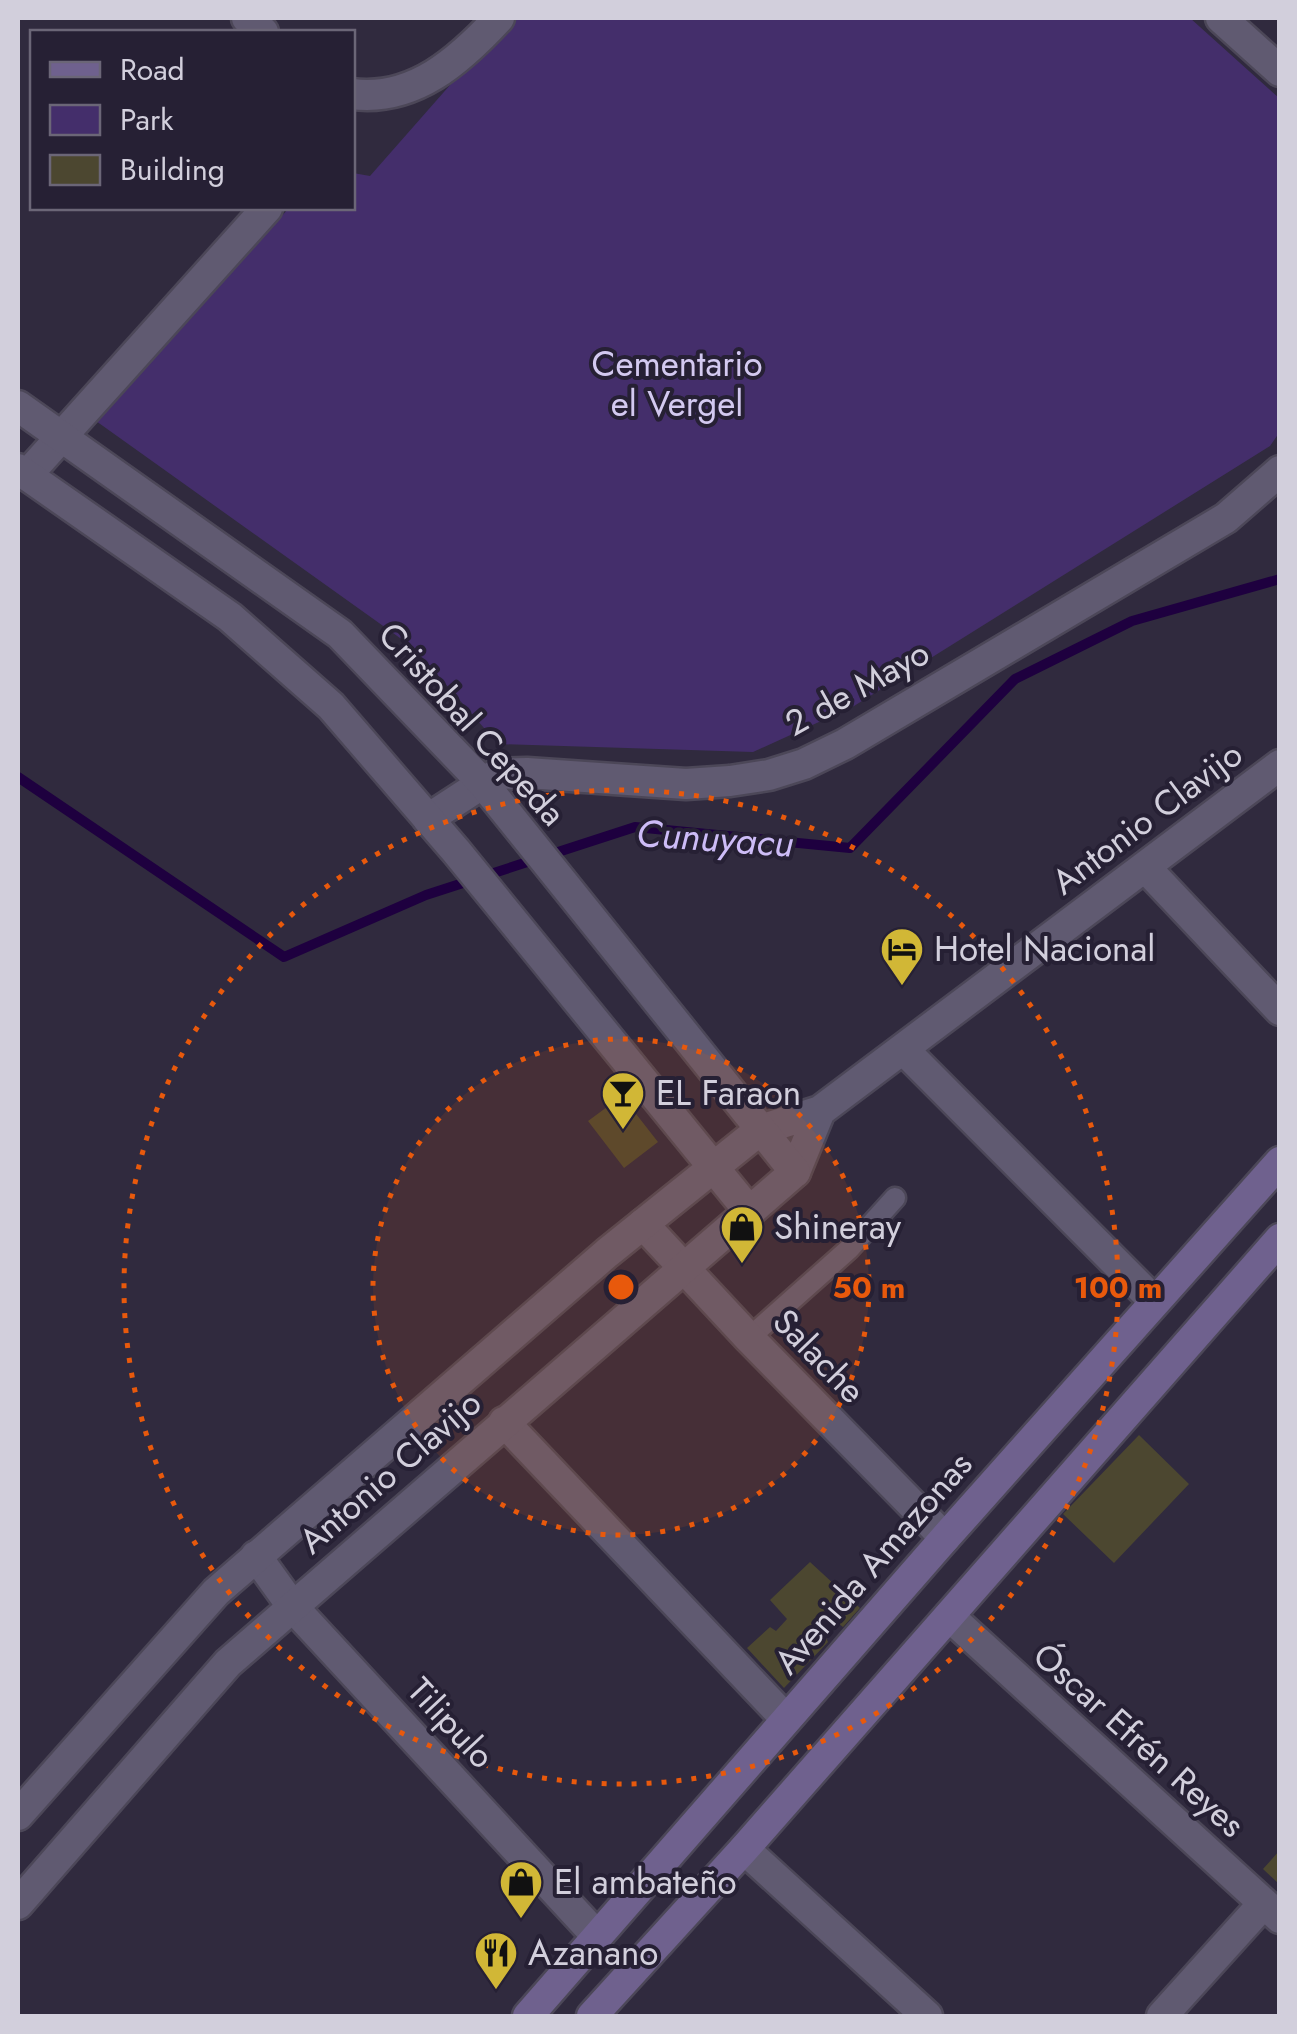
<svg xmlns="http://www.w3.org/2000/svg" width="1297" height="2034" viewBox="0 0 1297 2034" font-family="Jost,sans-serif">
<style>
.green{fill:#442e6b}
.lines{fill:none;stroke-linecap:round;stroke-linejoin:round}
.stream{stroke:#1e003f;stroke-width:10}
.building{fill:#4c4730}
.service-casing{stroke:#4c4758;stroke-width:25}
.minor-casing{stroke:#4c4758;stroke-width:35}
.tertiary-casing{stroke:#4c4758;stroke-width:35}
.secondary-casing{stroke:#4c4758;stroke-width:35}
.service{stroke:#605a71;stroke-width:20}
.minor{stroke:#605a71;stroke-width:30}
.tertiary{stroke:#605a71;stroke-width:30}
.secondary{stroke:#6f618e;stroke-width:30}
.ring{fill:none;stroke:#e8590c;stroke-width:5;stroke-dasharray:5 10}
.labels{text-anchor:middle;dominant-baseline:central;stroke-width:8;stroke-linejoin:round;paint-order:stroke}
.park-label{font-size:35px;fill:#d3c9f0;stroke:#262034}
.street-label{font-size:35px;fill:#d2cfdc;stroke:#262034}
.poi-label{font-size:35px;fill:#d2cfdc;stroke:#262034;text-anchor:start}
.water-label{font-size:38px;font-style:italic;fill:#cdbcf7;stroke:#262034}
.centre{fill:#e8590c;stroke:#262034;stroke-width:5}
.ring-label{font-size:30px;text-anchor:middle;font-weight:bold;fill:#e8590c;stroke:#262034;stroke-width:8;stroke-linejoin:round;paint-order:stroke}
</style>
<rect width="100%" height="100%" fill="#302a3e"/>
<path class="green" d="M 509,18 L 1190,18 L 1279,98 L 1279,433 L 1270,446 L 854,706 L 753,752 L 498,744 L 414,648 L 96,421 L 289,208 L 352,208 L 353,173 L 370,176 Z"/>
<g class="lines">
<path class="stream" d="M 18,777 L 284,957 L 426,895 L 635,827 L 850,848 L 1015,679 L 1132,621 L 1280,579"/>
</g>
<path class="building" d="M 622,1096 L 658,1142 L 624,1168 L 588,1121 Z
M 1139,1435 L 1189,1484 L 1114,1563 L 1063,1514 Z
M 810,1562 L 860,1608 L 843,1627 L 839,1624 L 826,1638 L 828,1642 L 784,1688 L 747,1648 L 770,1627 L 776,1631 L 787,1619 L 770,1600 Z
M 1279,1851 L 1279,1884 L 1263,1869 Z"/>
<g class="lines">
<g class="service-casing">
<path id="service" d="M 749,1338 L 849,1249 L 895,1198"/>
</g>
<g class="minor-casing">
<path id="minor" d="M 247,18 L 263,32
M 1221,18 L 1280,71
M 352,94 C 414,102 460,60 499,18
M 27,475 L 267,208
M 428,819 L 497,774 L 527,773 L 686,784 L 730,781 L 769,775 L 804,764 L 845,744 L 1226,518 L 1280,471
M 1145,867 L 1280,1010
M 903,1049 L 1154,1301
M 760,1130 L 820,1111 L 1280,765
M 795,1172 L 820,1111
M 643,1224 L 749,1338 L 945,1538
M 504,1422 L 786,1719
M 256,1556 L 292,1606 L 596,1935
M 949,1616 L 1280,1918
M 744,1849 L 927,2016
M 1162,2016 L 1263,1904"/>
</g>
<g class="tertiary-casing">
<path id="tertiary" d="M 18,406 L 340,634 L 482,782 L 795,1172 L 228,1663 L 18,1904
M 18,469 L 230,617 L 331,706 L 456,851 L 749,1211
M 18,1815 L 216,1592 L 607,1253 L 760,1130"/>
</g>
<g class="secondary-casing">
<path id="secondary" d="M 528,2016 L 945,1538 L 1280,1162
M 592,2016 L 744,1849 L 1280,1239"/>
</g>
<use href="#service" class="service"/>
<use href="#minor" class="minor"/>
<use href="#tertiary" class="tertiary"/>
<use href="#secondary" class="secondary"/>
</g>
<circle cx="621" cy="1287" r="248" fill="#e8590c" fill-opacity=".12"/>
<g class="ring">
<circle cx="621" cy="1287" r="248"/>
<circle cx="621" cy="1287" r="497"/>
</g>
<defs>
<g id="hotel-pin" transform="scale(2.25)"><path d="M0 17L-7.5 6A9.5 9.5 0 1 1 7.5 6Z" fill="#d1b736" stroke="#262034"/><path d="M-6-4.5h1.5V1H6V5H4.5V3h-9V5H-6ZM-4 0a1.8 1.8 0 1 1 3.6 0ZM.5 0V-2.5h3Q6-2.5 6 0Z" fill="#111"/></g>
<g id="bar-pin" transform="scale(2.25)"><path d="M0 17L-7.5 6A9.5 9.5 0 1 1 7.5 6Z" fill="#d1b736" stroke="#262034"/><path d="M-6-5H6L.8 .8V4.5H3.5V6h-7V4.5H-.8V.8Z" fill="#111"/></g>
<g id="shop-pin" transform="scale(2.25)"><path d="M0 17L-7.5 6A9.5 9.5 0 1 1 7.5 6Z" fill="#d1b736" stroke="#262034"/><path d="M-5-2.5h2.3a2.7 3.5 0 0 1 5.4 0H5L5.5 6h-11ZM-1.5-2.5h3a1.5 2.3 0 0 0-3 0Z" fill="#111"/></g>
<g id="restaurant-pin" transform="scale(2.25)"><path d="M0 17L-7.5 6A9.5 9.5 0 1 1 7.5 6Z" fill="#d1b736" stroke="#262034"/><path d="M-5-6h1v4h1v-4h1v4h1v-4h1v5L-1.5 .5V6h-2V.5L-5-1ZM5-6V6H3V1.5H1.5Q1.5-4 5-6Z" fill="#111"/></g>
</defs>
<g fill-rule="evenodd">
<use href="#hotel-pin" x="902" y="949"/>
<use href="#bar-pin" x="623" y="1093"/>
<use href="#shop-pin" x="742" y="1227"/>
<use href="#shop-pin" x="521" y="1882"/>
<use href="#restaurant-pin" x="496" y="1953"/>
</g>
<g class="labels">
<g class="park-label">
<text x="677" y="364">Cementario<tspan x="677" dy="40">el Vergel</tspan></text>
</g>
<g class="street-label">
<text transform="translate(857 688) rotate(-29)">2 de Mayo</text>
<text transform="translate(472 724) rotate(48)">Cristobal Cepeda</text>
<text transform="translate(1147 818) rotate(-37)">Antonio Clavijo</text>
<text transform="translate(819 1356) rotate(46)">Salache</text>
<text transform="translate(390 1472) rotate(-41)">Antonio Clavijo</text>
<text transform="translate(873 1563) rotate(-49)">Avenida Amazonas</text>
<text transform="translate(451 1723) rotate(47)">Tilipulo</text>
<text transform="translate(1139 1740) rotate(42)">Óscar Efrén Reyes</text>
</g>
<g class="poi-label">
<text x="934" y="949">Hotel Nacional</text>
<text x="656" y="1093">EL Faraon</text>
<text x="774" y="1227">Shineray</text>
<text x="554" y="1882">El ambateño</text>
<text x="528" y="1953">Azanano</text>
</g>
<g class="water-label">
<text transform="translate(715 838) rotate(4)">Cunuyacu</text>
</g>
</g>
<circle cx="621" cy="1287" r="15" class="centre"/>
<g class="ring-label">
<text x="869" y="1298">50 m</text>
<text x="1118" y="1298">100 m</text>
</g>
<rect width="1297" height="2034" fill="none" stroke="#d2cfdc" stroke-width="40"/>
<rect x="30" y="30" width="325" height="180" fill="#262034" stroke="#6b6677" stroke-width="2.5"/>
<rect x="50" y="62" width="50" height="15" fill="#6f618e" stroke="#6b6677" stroke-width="2.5"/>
<text x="120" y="80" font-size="30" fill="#d2cfdc">Road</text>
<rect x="50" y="105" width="50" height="30" fill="#442e6b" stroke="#6b6677" stroke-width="2.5"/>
<text x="120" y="130" font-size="30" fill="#d2cfdc">Park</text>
<rect x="50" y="155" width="50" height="30" fill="#4c4730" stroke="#6b6677" stroke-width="2.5"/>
<text x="120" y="180" font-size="30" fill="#d2cfdc">Building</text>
</svg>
